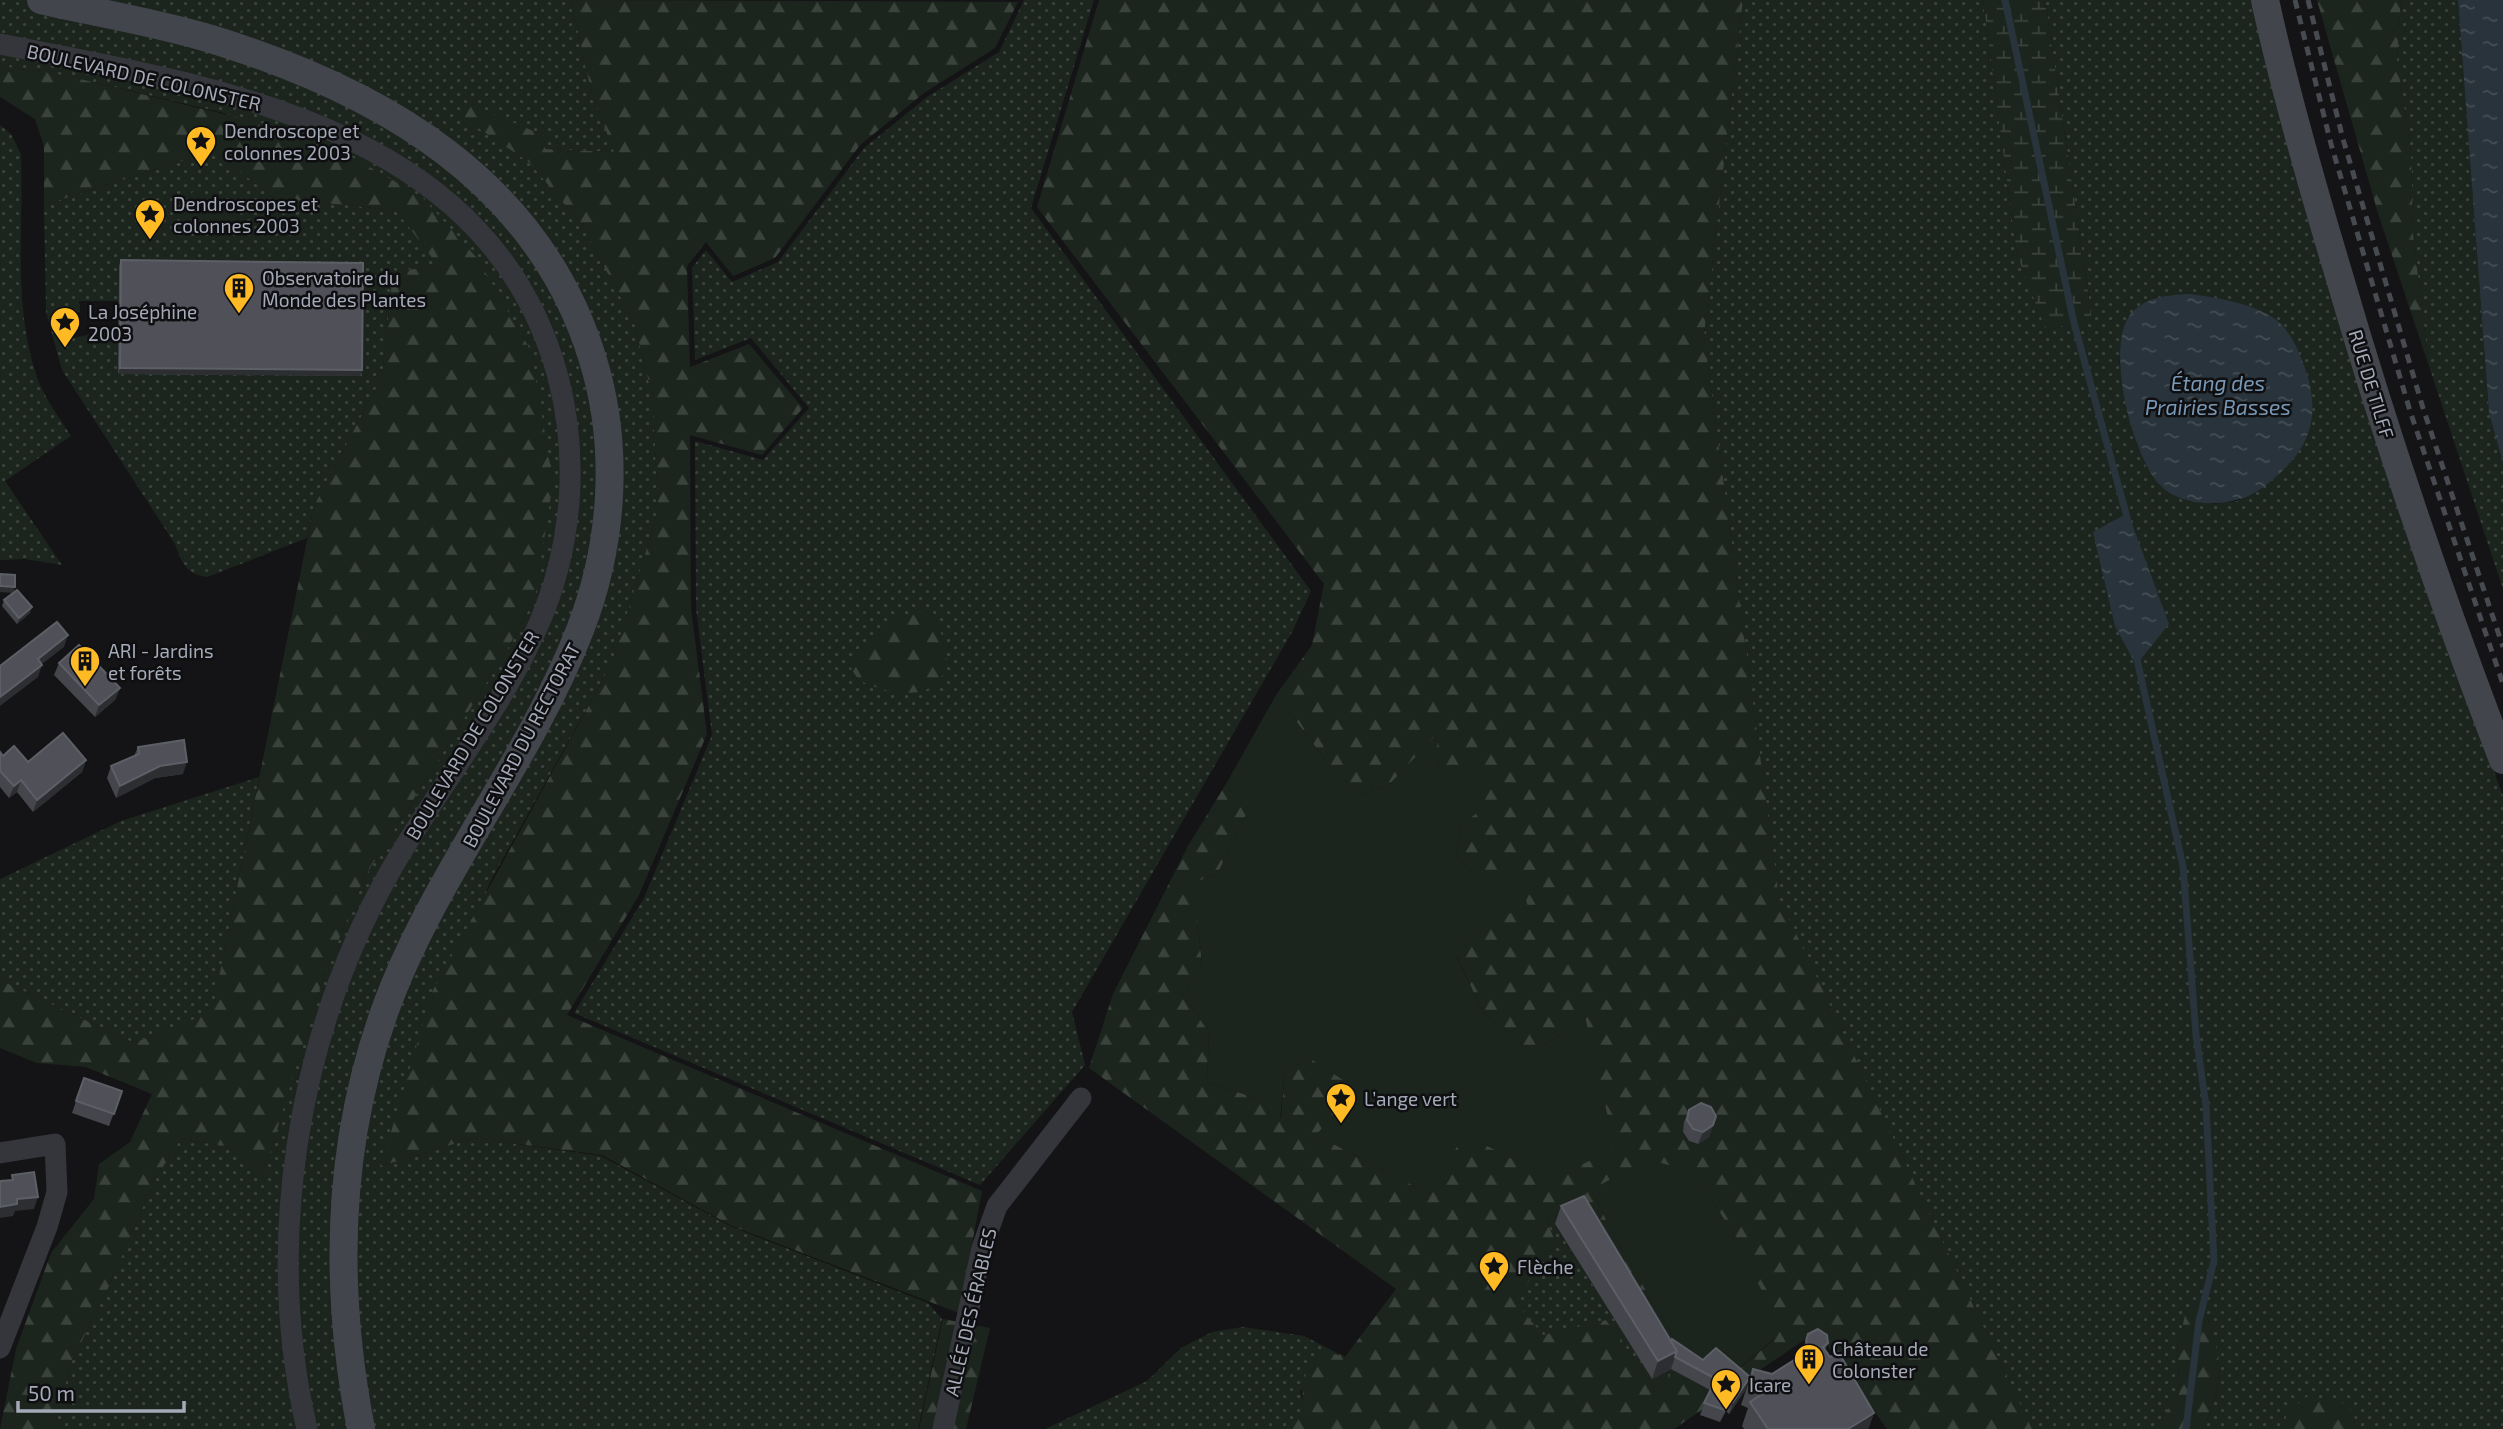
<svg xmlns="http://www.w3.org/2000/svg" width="2503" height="1429" viewBox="0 0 2503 1429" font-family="'Exo 2',sans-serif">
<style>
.grass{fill:url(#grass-dots);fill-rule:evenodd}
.forest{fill:url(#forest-firs);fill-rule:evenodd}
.wetland{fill:url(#wetland-marsh)}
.green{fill:#1c251d}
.water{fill:url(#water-ripples)}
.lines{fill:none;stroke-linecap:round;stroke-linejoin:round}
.stream{stroke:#29333b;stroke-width:7}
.street{stroke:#35363c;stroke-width:21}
.secondary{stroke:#43454c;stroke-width:28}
.rail{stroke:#484a51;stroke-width:5;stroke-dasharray:9 7;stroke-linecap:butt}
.wall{fill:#45464c}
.shaded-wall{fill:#2d2e32}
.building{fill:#505158;stroke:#5d5f67;stroke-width:2}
.labels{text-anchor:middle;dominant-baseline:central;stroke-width:5;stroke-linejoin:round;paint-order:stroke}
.street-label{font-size:19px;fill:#a5aab8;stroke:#0f0f11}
.poi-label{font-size:19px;fill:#a5aab8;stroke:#0f0f11;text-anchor:start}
.water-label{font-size:21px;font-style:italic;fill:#7998b5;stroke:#0f0f11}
</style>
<defs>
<pattern id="grass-dots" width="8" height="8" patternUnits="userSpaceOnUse" patternTransform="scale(1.75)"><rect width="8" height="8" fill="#1c251d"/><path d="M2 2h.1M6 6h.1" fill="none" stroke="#3a423c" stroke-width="1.8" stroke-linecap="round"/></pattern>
<pattern id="forest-firs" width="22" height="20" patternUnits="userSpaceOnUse" patternTransform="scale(1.75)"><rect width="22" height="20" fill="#1c251d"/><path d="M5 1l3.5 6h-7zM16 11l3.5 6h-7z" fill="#3a423c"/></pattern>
<pattern id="wetland-marsh" width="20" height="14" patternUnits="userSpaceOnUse" patternTransform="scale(1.75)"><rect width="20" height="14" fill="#1c251d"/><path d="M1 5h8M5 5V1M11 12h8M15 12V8" fill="none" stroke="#3a423c"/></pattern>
<pattern id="water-ripples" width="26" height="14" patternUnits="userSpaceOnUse" patternTransform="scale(1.75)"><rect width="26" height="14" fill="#29333b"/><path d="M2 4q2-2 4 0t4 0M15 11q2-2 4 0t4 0" fill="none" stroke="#454e55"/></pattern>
</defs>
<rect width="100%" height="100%" fill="#141416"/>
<path class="grass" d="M 0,0 L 571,0 L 591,91 L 614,152 L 545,149 L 463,116 L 530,163 L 581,224 L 634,322 L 653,399 L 658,512 L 612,663 L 490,882 L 382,1166 L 474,1138 L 601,1156 L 732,1227 L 928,1303 L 942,1319 L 918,1429 L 54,1429 L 71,1362 L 106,1293 L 155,1179 L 181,1139 L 231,1147 L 263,1175 L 322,981 L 364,878 L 504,655 L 535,598 L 422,197 L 224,113 L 68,76 L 0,66 Z
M 1024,0 L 1094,0 L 1031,208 L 1311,591 L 1292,632 L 1072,1012 L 1085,1065 L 980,1185 L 574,1013 L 644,898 L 712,735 L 696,608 L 695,441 L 763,460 L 809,408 L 751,338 L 695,360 L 692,268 L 706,250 L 732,282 L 778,262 L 864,148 L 927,97 L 999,52 Z
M 1743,0 L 1983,0 L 2017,255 L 2047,330 L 2092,318 L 2045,0 L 2254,0 L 2273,91 L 2408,540 L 2503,796 L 2503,1429 L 2355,1429 L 2354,1414 L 2287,1412 L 2285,1429 L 2203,1429 C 2212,1410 2221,1385 2219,1364 C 2219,1353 2208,1324 2206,1310 L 2186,1310 L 2177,1352 L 2180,1392 L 2154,1429 L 2032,1429 L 1779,899 L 1704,335 ZM 2172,295 C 2211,302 2259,303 2288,332 L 2256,492 L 2237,501 L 2212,504 L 2147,468 L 2137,445 L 2119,361 L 2140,305 Z
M 2401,0 L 2458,0 L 2489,413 L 2503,463 L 2503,589 L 2429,366 L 2413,234 L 2411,151 L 2397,61 Z
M 0,125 L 11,134 L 21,154 C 24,230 12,307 38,380 C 45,399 60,418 71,436 L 5,481 L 62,565 L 25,559 L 0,560 Z
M 214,151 L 274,198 L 396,210 L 440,267 L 393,271 L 382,377 L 314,506 L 307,538 L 207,577 C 186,574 182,563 175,544 L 62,370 L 46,312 L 44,205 ZM 119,266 L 118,373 L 118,330 L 71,338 L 68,314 L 80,312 L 79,301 L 118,301 Z
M 259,777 L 212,1013 L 134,1043 L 0,980 L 0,879 L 121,821 Z
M 1586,1209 L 1680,1368 L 1654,1387 L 1606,1320 L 1544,1336 L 1513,1301 L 1556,1244 L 1546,1218 ZM 1577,1214 L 1670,1369 L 1652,1379 L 1555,1225 Z
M 1243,1327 L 1304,1336 L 1345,1357 L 1300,1391 L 1307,1411 L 1290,1429 L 1045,1429 L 1147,1381 L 1181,1348 L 1212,1332 Z"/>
<path class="forest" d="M 571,0 L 1018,2 L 995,48 L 924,93 L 860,145 L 775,258 L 733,276 L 706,242 L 687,266 L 690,367 L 749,344 L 803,408 L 762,455 L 690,435 L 691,608 L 707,734 L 639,895 L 567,1015 L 982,1191 L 959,1313 L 732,1226 L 602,1155 L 474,1138 L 381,1166 L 433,990 L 612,663 L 658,512 L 653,399 L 634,322 L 581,224 L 530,163 L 462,117 L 467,103 L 545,136 L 545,149 L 614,152 L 591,91 Z
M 1099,0 L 1743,0 L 1704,335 L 1779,898 L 2032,1429 L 1887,1429 L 1817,1331 L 1674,1429 L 1290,1429 L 1306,1411 C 1298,1384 1304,1372 1322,1351 L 1345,1357 L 1396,1289 L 1089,1068 L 1113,994 L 1188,846 L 1226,784 L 1246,815 L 1217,875 L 1186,885 L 1197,916 L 1202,964 L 1183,995 L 1209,1032 L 1207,1082 L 1256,1098 L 1281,1118 L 1285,1069 L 1313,1060 L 1344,1080 L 1338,1112 L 1316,1135 L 1430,1194 L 1464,1133 L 1526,1166 L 1584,1013 L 1567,1031 L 1532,1052 L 1483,1013 L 1457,956 L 1479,924 L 1482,879 L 1456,857 L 1461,826 L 1439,768 L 1436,736 L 1388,786 L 1360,795 L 1330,766 L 1276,695 L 1312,645 L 1324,584 L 1037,207 ZM 1685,1122 L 1711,1128 L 1709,1137 L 1698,1144 L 1689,1141 L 1683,1132 ZM 1677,1168 L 1703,1186 L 1737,1240 L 1774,1340 L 1707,1394 L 1617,1241 L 1591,1190 L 1620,1175 ZM 1586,1210 L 1679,1369 L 1654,1387 L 1606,1320 L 1543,1335 L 1514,1301 L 1556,1244 L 1546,1218 Z
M 2317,0 L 2401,0 L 2397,61 L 2411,151 L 2413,234 L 2429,366 L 2377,210 Z
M 0,66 L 68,76 L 317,137 L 422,197 L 477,258 L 531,351 L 553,482 L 535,598 L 504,655 L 364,878 L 322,981 L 263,1176 L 231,1147 L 181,1139 L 155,1179 L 106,1293 L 71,1362 L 54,1429 L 0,1429 L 16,1349 L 51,1253 L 94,1199 L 99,1164 L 130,1142 L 152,1094 L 86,1067 L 37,1063 L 0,1048 L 0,980 L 134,1043 L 212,1012 L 314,506 L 382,377 L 393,271 L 439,267 L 396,210 L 274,198 L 214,151 L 44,205 L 44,146 L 35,119 L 0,97 Z
M 927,609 L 939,617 C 938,636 952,650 945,670 C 933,703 888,694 863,682 C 857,679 853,671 849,665 L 858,649 L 875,639 L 892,614 L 905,617 Z
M 2186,1310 L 2206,1310 C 2208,1328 2219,1347 2219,1364 C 2220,1385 2212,1410 2203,1429 L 2154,1429 L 2180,1392 L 2177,1352 Z
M 943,1319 L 990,1328 L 966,1429 L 919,1429 Z
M 2308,1396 L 2341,1402 L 2354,1414 L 2355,1429 L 2285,1429 L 2287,1412 Z"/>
<path class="wetland" d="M 1983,0 L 2045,0 L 2092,319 L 2046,330 L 2017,255 Z"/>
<path class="green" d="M 193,191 L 240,219 L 224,245 L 179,214 Z
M 1276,695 L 1330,766 L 1360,795 L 1388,786 L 1436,735 L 1439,768 L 1478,770 L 1484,807 L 1461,826 L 1456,857 L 1482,879 L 1518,871 L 1528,907 L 1479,924 L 1457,957 L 1483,1013 L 1532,1052 L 1567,1031 L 1584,1012 L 1615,1148 L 1561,1175 L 1526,1166 L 1464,1134 L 1430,1194 L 1316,1135 L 1337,1112 L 1343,1080 L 1313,1060 L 1285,1069 L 1280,1119 L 1256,1098 L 1207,1082 L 1209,1032 L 1183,995 L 1202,964 L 1197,916 L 1185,885 L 1217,875 L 1246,815 L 1226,784 Z
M 1648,1159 L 1678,1168 L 1703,1186 L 1737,1240 L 1777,1322 L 1774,1339 L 1707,1394 L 1617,1241 L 1591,1190 Z"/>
<path class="water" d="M 2458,0 L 2503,0 L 2503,463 L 2489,413 Z
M 2188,294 C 2215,297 2252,303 2275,319 C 2289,329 2297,347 2303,363 C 2325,420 2308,455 2259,490 C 2233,508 2183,509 2160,485 C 2132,457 2105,348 2130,315 C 2144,297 2168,295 2188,294 Z
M 2128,513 L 2169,624 L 2136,665 L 2115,626 L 2093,532 Z"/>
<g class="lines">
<path class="stream" d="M 2005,0 L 2074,323 L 2128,521
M 2136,655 L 2183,866 L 2196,1035 L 2206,1106 L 2214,1261 L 2199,1321 L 2186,1429"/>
<path class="street" d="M 0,44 C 216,86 491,127 558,377 C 578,453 573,536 545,609 C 507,705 438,786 388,875 C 297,1039 264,1245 307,1429
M 0,1153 L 55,1144 L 57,1192 L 47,1227 L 0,1348
M 943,1429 L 982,1248 L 997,1206 L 1081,1098"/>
<path class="secondary" d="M 41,0 C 97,13 155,22 211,39 C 381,91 539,181 593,360 C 620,448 613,545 580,630 C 528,764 432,878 384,1013 C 336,1148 334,1290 361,1429
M 2265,0 C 2285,92 2311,182 2338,272 C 2386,437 2441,599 2503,760"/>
<path class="rail" d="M 2295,0 L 2331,144 L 2410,411 L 2503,684
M 2308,0 L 2343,139 L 2423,408 L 2503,647"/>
</g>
<path class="wall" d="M 121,260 L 362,370 L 360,376 L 118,374 L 119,266 Z
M 4,600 L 30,613 L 17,624 L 2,606 Z
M 59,663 L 120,688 L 115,700 L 95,717 L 54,675 Z
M 138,747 L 183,774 L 155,778 L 116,798 L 107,778 L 111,766 L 134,756 Z
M 0,752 L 3,756 L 28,762 L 86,760 L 82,772 L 33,812 L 17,792 L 9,798 L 0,787 Z
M 84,1078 L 122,1091 L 109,1126 L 72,1113 Z
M 1689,1110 L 1713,1125 L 1709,1137 L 1698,1144 L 1689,1141 L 1683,1132 L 1684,1122 Z
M 1561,1206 L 1671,1342 L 1746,1389 L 1729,1414 L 1726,1411 L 1720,1422 L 1700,1415 L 1710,1390 L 1671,1369 L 1652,1379 L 1555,1224 Z
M 1808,1334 L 1828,1343 L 1825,1350 L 1830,1357 L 1874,1413 L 1868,1429 L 1744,1429 L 1742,1426 L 1748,1408 L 1741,1405 L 1753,1369 L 1772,1374 L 1800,1357 Z"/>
<path class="shaded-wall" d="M 120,368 L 362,370 L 360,376 L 118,374 Z
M 0,586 L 15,587 L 13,593 L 0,592 Z
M 32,607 L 30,613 L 17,624 L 19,618 Z
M 68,635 L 64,647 L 33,671 L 38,659 Z
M 42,665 L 38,677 L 0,706 L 0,697 Z
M 120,688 L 115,700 L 95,717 L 99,705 Z
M 86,760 L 82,772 L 33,812 L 37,800 Z
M 187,762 L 183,774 L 155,778 L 116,798 L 120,786 L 160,766 Z
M 21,780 L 17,792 L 9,798 L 14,786 Z
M 1713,1125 L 1709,1137 L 1698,1144 L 1703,1132 Z
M 38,1197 L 34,1209 L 15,1211 L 13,1216 L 0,1218 L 0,1207 L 17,1199 Z
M 1677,1351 L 1671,1369 L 1652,1379 L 1658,1361 Z
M 1750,1377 L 1746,1389 L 1729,1414 L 1733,1402 Z
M 1874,1413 L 1868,1429 L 1848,1429 Z"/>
<path class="building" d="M 121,260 L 363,263 L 362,370 L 120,368 Z
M 0,574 L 15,575 L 15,587 L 0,586 Z
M 17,590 L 32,607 L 19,618 L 4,600 Z
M 57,622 L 68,635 L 38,659 L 42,665 L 0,697 L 0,666 Z
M 79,645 L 120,688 L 99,705 L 59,663 Z
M 63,733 L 86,760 L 37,800 L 21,780 L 14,786 L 0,771 L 0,752 L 3,756 L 14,746 L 28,762 Z
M 184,740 L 187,762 L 160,766 L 120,786 L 111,766 L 139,754 L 138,747 Z
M 84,1078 L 122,1091 L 114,1114 L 76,1101 Z
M 1701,1103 L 1711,1107 L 1716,1116 L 1713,1125 L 1703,1132 L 1693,1129 L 1687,1120 L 1689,1110 Z
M 34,1172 L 38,1197 L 17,1199 L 17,1204 L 0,1207 L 0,1181 L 13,1180 L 12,1175 Z
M 1584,1196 L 1677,1351 L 1658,1361 L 1561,1206 Z
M 1818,1329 L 1827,1335 L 1828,1343 L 1823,1347 L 1830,1357 L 1839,1353 L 1874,1413 L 1848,1429 L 1768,1429 L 1750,1402 L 1769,1389 L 1750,1382 L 1753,1369 L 1772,1374 L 1810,1350 L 1806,1341 L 1808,1334 Z
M 1672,1339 L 1703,1360 L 1716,1348 L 1750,1377 L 1733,1402 L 1730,1399 L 1725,1410 L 1704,1403 L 1716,1379 L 1675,1357 L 1677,1351 L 1671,1342 Z"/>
<defs>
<g id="sight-pin" transform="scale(1.575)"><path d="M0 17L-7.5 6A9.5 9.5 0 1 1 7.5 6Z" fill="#ffba24" stroke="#0f0f11"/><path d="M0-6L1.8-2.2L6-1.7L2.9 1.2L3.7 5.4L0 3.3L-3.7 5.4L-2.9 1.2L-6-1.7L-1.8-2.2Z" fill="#111"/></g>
<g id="building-pin" transform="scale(1.575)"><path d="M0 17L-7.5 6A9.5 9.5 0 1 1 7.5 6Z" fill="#ffba24" stroke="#0f0f11"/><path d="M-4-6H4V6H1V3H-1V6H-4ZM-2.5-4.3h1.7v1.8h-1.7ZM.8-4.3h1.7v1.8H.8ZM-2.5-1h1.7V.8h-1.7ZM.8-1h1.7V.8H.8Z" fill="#111"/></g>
</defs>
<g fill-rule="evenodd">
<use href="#sight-pin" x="201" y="141"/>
<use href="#sight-pin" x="150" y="214"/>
<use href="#building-pin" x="239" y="288"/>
<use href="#sight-pin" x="65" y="322"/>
<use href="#building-pin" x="85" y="661"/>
<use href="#sight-pin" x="1341" y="1098"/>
<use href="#sight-pin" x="1494" y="1266"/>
<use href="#building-pin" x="1809" y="1359"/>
<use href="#sight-pin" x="1726" y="1384"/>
</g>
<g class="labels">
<g class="street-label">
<text transform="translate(144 77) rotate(13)">BOULEVARD DE COLONSTER</text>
<text transform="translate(2372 384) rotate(73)">RUE DE TILFF</text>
<text transform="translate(472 735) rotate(-59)">BOULEVARD DE COLONSTER</text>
<text transform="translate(521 745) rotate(-62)">BOULEVARD DU RECTORAT</text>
<text transform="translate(970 1312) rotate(-77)">ALLÉE DES ÉRABLES</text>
</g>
<g class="poi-label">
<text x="224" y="130">Dendroscope et<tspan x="224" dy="22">colonnes 2003</tspan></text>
<text x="173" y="203">Dendroscopes et<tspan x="173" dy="22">colonnes 2003</tspan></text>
<text x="262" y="277">Observatoire du<tspan x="262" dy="22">Monde des Plantes</tspan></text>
<text x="88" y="311">La Joséphine<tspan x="88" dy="22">2003</tspan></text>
<text x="108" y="650">ARI - Jardins<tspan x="108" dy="22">et forêts</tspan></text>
<text x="1364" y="1098">L’ange vert</text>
<text x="1517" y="1266">Flèche</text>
<text x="1832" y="1348">Château de<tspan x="1832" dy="22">Colonster</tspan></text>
<text x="1749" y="1384">Icare</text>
</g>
<g class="water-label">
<text x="2218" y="382">Étang des<tspan x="2218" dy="24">Prairies Basses</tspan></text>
</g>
</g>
<path d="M18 1401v10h166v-10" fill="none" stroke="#a5aab8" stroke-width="3.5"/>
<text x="28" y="1401" font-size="21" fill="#a5aab8" stroke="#0f0f11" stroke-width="5" paint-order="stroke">50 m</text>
</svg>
